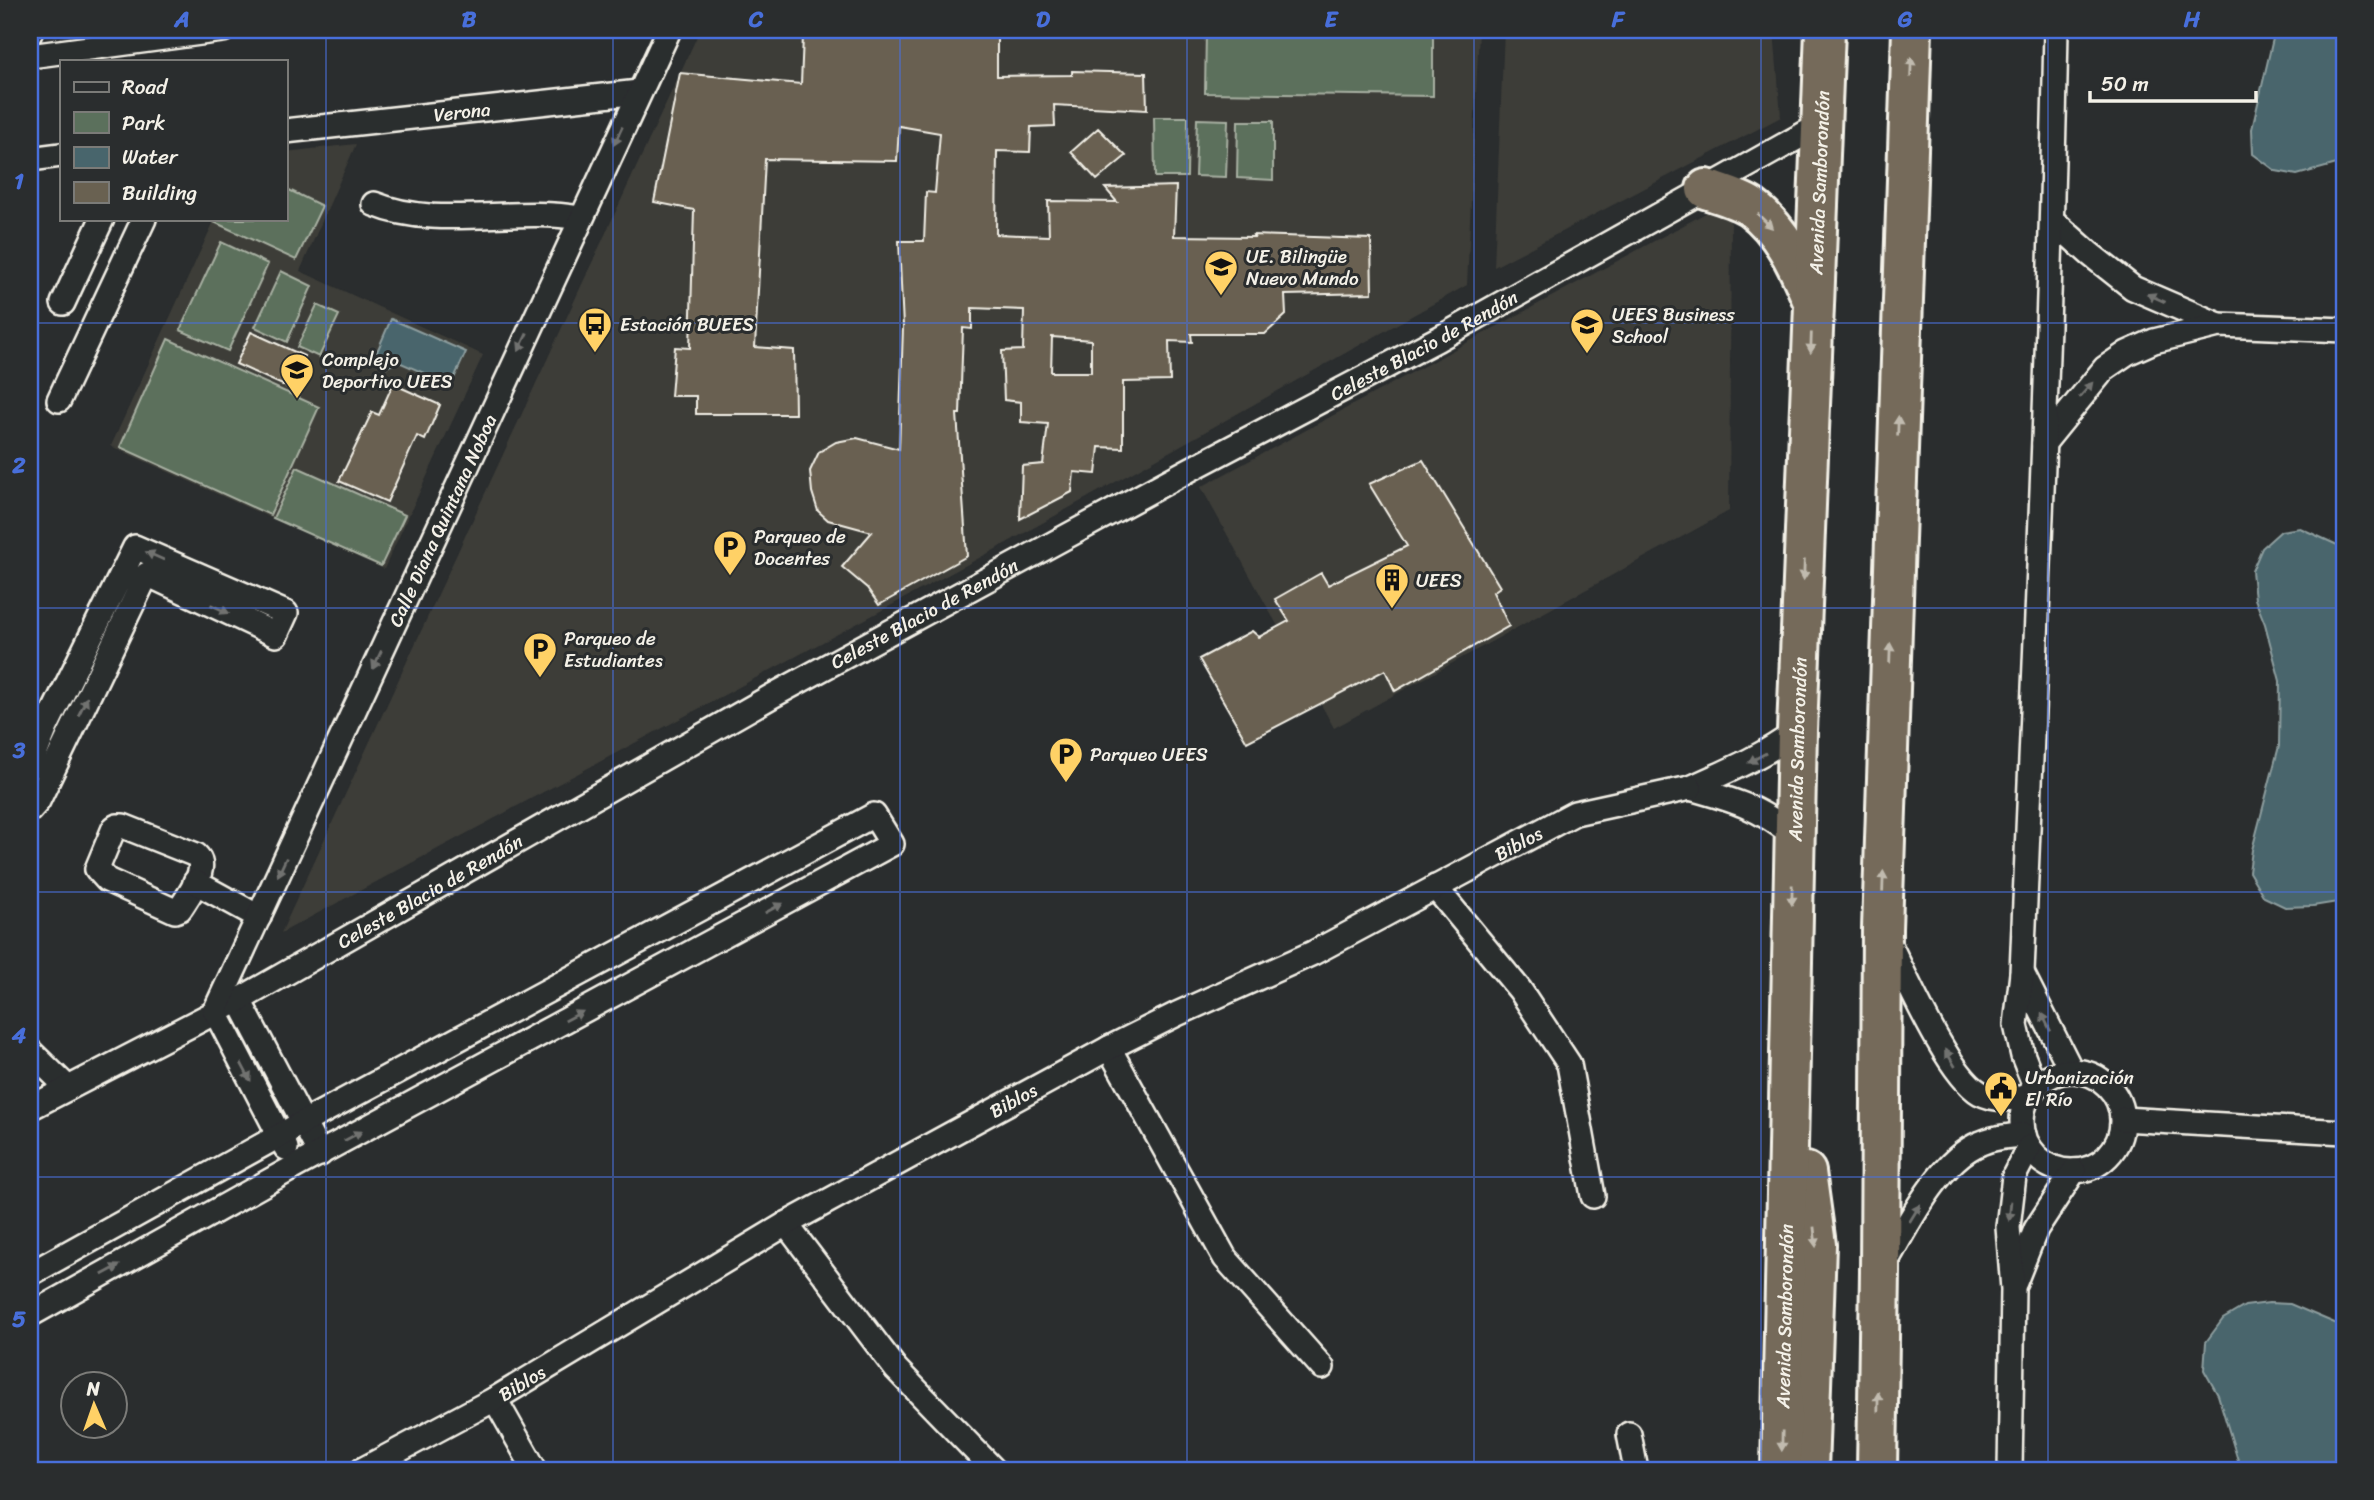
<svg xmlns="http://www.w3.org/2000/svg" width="2374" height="1500" viewBox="0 0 2374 1500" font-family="Sriracha,sans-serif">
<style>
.built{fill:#3d3d38}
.green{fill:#5b705c;stroke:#a8b0a2;stroke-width:2}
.water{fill:#48656c;stroke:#8d9d9e;stroke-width:2}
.building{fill:#696151;stroke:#f4f1e8;stroke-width:2;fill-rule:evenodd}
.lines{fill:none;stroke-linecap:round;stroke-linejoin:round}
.street-casing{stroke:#f4f1e8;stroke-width:28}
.highway-casing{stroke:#f4f1e8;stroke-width:44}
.street{stroke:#2a2d2e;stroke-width:23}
.highway{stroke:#746a5a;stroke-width:38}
.oneway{fill:#c1bbaf}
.oneway2{fill:#71726f}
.grid{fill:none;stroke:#486fdb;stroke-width:2;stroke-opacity:0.55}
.labels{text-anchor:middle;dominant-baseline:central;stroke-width:6;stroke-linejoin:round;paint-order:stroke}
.street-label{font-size:19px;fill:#f4f1e8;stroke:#2a2d2e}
.poi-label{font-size:19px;fill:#f4f1e8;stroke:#2a2d2e;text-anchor:start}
.neatline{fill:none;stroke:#486fdb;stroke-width:2.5}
.grid-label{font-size:23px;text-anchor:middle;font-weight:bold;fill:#486fdb}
</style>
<rect width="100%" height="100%" fill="#2a2d2e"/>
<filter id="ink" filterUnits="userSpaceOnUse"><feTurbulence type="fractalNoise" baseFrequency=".0143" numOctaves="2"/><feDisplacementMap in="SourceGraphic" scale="14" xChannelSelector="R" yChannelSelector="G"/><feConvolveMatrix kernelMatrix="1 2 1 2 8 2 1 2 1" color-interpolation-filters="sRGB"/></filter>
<g filter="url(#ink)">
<path class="built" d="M 700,30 L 1479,30 L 1467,285 L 994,550 L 281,933 Z
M 1504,30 L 1774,30 L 1781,117 L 1494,267 Z
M 356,144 L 300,271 L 483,355 L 384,569 L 111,446 L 215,219 L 285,219 L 285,152 Z
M 1715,208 L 1731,223 L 1729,511 L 1334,728 L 1201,487 Z"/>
<path class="green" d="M 1206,30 L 1433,30 L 1433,96 L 1205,93 Z
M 1154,117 L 1188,117 L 1187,177 L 1155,177 Z
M 1197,119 L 1228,120 L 1226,177 L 1195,176 Z
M 1238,121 L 1273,121 L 1273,180 L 1237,178 Z
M 285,188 L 322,206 L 296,260 L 214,222 L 216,219 L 285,219 Z
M 221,242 L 268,264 L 228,351 L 180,330 Z
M 281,271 L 312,286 L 287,342 L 255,327 Z
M 317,305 L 339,315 L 319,357 L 297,347 Z
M 168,339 L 319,407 L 270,515 L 120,447 Z
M 297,467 L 405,515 L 381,566 L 273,518 Z"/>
<path class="water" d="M 2275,30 L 2344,30 L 2344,162 L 2297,175 L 2276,171 L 2253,154 L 2252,129 Z
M 391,319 L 466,352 L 451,385 L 399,362 L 386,367 L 373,361 Z
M 2300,528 L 2344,548 L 2344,901 L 2313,906 L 2285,907 L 2264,897 L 2249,872 L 2252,850 L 2279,746 L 2280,681 L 2265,624 L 2255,599 L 2252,571 L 2262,548 L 2281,531 Z
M 2269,1303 L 2290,1304 L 2344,1327 L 2344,1470 L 2241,1470 L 2218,1395 L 2204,1370 L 2206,1342 L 2223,1319 L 2245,1306 Z"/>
<path class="building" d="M 844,30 L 997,30 L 997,76 L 1072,75 L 1072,71 L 1146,73 L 1147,110 L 1054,105 L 1055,126 L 1031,127 L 1030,152 L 997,151 L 996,234 L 1049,236 L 1048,201 L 1117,202 L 1105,188 L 1176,186 L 1174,236 L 1254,237 L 1253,235 L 1371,239 L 1372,293 L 1285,295 L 1286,315 L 1265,334 L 1191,334 L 1192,342 L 1169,341 L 1170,381 L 1123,382 L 1123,448 L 1099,447 L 1096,474 L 1074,472 L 1072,492 L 1020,519 L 1022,466 L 1043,464 L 1048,424 L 1021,422 L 1021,402 L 1004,400 L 1002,351 L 1023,350 L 1024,310 L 972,308 L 972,329 L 963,328 L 960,414 L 957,414 L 967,556 L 879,605 L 867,588 L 842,567 L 872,532 L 828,520 L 818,511 L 812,492 L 810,471 L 819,452 L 836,442 L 857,438 L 899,449 L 903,327 L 899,241 L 924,241 L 926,192 L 935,193 L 940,133 L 899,126 L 897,161 L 765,159 L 755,347 L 794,350 L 795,414 L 696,414 L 696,396 L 671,396 L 675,347 L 690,348 L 694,210 L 654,202 L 680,73 L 801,84 L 803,36 L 844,33 ZM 1052,337 L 1091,340 L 1091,372 L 1051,372 Z
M 1098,128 L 1126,156 L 1097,180 L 1071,152 Z
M 251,332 L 304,356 L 289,388 L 236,364 Z
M 393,384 L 440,405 L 425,440 L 417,436 L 387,502 L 339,481 L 372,412 L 379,415 Z
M 1423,460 L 1500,587 L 1493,592 L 1509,626 L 1395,691 L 1385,670 L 1247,742 L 1199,659 L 1252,631 L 1259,637 L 1289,621 L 1275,599 L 1321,573 L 1328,585 L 1407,546 L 1369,484 Z"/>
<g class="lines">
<g class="street-casing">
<g id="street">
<path d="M 30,33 L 31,30"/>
<path d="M 30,56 L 223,30"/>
<path id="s1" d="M 285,131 L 639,92"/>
<path d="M 30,159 L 61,155"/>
<path d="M 374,204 C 437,230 514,206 580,218"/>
<path d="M 2052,220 L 2090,254 L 2133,288 L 2219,325"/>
<path d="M 63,303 L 102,219"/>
<path d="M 59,400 L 144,219"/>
<path d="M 2044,443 L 2105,368 L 2127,353 L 2154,341 L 2219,325 L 2344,330"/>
<path d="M 30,767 L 46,727 L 135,547 L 286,613 L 276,635 L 147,574 L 38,801 L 30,810"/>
<path d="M 117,826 L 123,826 L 196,855 C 210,868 188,896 180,909 L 175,911 L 107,880 L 97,869 L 114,828 Z"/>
<path d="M 1794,836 C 1759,807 1733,800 1690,788 C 1728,771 1764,756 1797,731"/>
<path d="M 195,882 L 259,917"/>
<path d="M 1435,887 L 1520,990 L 1569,1064 L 1593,1196"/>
<path d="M 1888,941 C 1906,977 1948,1075 1980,1093 C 1996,1101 2011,1099 2028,1097"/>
<path d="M 2022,973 L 2071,1070"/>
<path d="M 239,1000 L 320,1154"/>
<path d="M 1109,1048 L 1225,1258 L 1322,1367"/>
<path d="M 30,1051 L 68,1088"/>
<circle cx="2072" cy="1121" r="50"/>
<path d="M 2035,1086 L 2023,1056 L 2016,1025 L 2022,973 C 2035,658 2050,344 2056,30"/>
<path id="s2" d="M 30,1108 L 239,1000 L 772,696 L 1189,470 L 1438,339 L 1822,124"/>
<path d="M 2123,1119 L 2344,1132"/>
<path id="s3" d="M 286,1148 L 215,1011 L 669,30"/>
<path d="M 786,1224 L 896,1369 L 994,1470"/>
<path d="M 1884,1266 C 1905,1229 1940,1158 1981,1143 C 1995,1137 2010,1136 2024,1135"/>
<path d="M 30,1274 L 304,1122 L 874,815 L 892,844 L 296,1166 L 30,1315"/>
<path d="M 2015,1282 L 2036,1229 L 2074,1171"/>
<path d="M 495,1399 L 535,1470"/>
<path d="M 1629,1434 L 1636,1470"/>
<path id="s4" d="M 362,1470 L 495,1399 L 786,1224 L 1109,1048 L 1177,1014 L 1313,953 L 1575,813 L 1690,788"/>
<path d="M 2010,1470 L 2013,1289 L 2008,1227 L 2014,1176 L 2029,1147"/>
</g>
</g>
<g class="highway-casing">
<g id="highway">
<path d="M 1706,189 C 1720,194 1739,199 1751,207 C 1782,230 1797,264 1811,297"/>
<path d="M 1806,1172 L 1816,1245 L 1808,1470"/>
<path id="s5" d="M 1781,1470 L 1797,731 L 1825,30"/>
<path d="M 1877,1470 L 1880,1272 L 1882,929 L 1912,30"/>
</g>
</g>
<use href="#street" class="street"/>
<use href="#highway" class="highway"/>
</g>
<defs><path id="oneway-solid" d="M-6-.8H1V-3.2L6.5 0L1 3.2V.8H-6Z" transform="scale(1.75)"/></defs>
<g class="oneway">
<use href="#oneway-solid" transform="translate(1911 67) rotate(-88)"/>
<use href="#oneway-solid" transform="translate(1765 221) rotate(44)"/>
<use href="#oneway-solid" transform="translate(1811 343) rotate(92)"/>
<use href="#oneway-solid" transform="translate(1898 426) rotate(-88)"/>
<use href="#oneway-solid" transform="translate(1804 570) rotate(92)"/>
<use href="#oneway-solid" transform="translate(1890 653) rotate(-88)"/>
<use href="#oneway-solid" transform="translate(1883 881) rotate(-88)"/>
<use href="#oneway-solid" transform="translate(1792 895) rotate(91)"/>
<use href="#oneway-solid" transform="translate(1815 1237) rotate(84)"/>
<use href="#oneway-solid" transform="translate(1878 1402) rotate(-89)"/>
<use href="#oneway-solid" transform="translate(1782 1441) rotate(91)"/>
</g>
<g class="oneway2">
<use href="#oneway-solid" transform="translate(618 136) rotate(115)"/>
<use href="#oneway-solid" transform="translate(2156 298) rotate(-156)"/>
<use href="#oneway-solid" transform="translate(523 342) rotate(115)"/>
<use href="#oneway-solid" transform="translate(2086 390) rotate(-49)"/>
<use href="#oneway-solid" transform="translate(155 556) rotate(-156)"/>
<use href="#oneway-solid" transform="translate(220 609) rotate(25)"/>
<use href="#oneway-solid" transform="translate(377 660) rotate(115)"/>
<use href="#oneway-solid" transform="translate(83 706) rotate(-64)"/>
<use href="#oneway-solid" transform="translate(1757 758) rotate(151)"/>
<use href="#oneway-solid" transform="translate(282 867) rotate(115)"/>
<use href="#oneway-solid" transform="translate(774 908) rotate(-28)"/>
<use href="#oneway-solid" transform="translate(574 1016) rotate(-28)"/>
<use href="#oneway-solid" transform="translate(2046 1022) rotate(-117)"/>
<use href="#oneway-solid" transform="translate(1950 1058) rotate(-121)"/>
<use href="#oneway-solid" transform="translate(246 1072) rotate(62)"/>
<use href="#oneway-solid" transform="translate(353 1136) rotate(-28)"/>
<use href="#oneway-solid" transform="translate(2010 1211) rotate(95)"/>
<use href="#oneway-solid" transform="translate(1915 1213) rotate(-58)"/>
<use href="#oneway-solid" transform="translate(111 1270) rotate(-29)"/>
</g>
</g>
<path class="grid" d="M 326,30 L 326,1470M 613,30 L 613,1470M 900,30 L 900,1470M 1187,30 L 1187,1470M 1474,30 L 1474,1470M 1761,30 L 1761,1470M 2048,30 L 2048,1470M 30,323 L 2344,323M 30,608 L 2344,608M 30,892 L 2344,892M 30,1177 L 2344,1177"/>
<defs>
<g id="school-pin" transform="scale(1.75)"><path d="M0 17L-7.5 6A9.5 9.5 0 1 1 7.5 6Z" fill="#ffd166" stroke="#2a2d2e"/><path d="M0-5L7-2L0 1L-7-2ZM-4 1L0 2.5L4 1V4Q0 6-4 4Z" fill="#111"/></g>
<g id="bus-pin" transform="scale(1.75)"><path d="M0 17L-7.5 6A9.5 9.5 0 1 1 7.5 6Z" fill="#ffd166" stroke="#2a2d2e"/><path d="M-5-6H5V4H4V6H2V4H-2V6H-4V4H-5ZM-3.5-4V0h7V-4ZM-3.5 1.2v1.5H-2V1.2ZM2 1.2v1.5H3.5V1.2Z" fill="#111"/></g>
<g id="university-pin" transform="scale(1.75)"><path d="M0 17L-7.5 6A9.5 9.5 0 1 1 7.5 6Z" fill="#ffd166" stroke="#2a2d2e"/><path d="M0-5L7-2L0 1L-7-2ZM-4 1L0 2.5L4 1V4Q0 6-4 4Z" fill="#111"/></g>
<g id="parking-pin" transform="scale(1.75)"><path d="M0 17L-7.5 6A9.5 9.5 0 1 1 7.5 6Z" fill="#ffd166" stroke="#2a2d2e"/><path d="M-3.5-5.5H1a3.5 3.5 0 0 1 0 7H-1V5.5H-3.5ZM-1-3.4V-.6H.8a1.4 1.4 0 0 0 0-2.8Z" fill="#111"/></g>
<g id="building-pin" transform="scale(1.75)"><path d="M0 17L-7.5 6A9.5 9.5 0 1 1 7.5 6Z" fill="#ffd166" stroke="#2a2d2e"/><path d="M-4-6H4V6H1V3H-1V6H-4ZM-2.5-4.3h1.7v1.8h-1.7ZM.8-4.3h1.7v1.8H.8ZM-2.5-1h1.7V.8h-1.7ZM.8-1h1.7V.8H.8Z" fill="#111"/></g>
<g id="civic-pin" transform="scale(1.75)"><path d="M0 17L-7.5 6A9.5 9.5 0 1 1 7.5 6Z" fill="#ffd166" stroke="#2a2d2e"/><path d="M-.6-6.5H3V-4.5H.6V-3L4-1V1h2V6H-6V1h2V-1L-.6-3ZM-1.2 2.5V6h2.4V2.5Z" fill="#111"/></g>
</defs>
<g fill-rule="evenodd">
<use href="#school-pin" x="1221" y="267"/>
<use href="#bus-pin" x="595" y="324"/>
<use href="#university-pin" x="1587" y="325"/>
<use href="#university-pin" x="297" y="370"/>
<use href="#parking-pin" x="730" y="547"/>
<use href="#building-pin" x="1392" y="580"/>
<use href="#parking-pin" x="540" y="649"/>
<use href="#parking-pin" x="1066" y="754"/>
<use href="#civic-pin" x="2001" y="1088"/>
</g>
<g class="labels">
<g class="street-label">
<text stroke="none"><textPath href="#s1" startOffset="178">Verona</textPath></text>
<text stroke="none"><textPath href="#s5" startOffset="1288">Avenida Samborondón</textPath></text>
<text stroke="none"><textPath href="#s2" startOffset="1589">Celeste Blacio de Rendón</textPath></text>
<text stroke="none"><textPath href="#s3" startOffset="695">Calle Diana Quintana Noboa</textPath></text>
<text stroke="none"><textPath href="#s2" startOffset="1022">Celeste Blacio de Rendón</textPath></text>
<text stroke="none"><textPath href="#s5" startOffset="721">Avenida Samborondón</textPath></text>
<text stroke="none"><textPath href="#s4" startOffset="1316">Biblos</textPath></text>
<text stroke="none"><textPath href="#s2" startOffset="455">Celeste Blacio de Rendón</textPath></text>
<text stroke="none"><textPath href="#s4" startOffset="749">Biblos</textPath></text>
<text stroke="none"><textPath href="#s5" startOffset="154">Avenida Samborondón</textPath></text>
<text stroke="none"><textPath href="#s4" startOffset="182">Biblos</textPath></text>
</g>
<g class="poi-label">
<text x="1246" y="256">UE. Bilingüe<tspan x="1246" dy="22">Nuevo Mundo</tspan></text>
<text x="1612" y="314">UEES Business<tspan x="1612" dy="22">School</tspan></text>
<text x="620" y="324">Estación BUEES</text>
<text x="322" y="359">Complejo<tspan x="322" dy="22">Deportivo UEES</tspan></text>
<text x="754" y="536">Parqueo de<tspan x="754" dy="22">Docentes</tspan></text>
<text x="1416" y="580">UEES</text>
<text x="564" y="638">Parqueo de<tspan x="564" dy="22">Estudiantes</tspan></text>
<text x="1090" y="754">Parqueo UEES</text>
<text x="2025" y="1077">Urbanización<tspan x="2025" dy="22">El Río</tspan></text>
</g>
</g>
<rect width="2374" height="1500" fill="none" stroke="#2a2d2e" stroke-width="77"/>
<rect x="60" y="60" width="228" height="161" fill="#2a2d2e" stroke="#7b7b78" stroke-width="2"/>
<rect x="74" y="82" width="35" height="10" fill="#2a2d2e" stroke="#7b7b78" stroke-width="2"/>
<text x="122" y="94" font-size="21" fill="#f4f1e8">Road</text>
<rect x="74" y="112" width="35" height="21" fill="#5b705c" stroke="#7b7b78" stroke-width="2"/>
<text x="122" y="130" font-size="21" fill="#f4f1e8">Park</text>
<rect x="74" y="147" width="35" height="21" fill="#48656c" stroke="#7b7b78" stroke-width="2"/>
<text x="122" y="164" font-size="21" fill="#f4f1e8">Water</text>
<rect x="74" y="182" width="35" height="21" fill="#696151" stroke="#7b7b78" stroke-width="2"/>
<text x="122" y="200" font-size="21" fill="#f4f1e8">Building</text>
<g transform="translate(94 1405) rotate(358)"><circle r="33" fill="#2a2d2e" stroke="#7b7b78" stroke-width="2"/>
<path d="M0-5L12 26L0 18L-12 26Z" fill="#ffd166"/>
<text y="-10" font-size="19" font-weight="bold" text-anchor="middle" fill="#f4f1e8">N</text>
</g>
<path d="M2090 91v10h166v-10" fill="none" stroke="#f4f1e8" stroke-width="3.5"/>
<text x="2101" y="91" font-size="21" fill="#f4f1e8" stroke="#2a2d2e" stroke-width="5" paint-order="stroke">50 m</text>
<rect x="38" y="38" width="2298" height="1424" class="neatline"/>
<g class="grid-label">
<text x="182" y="27">A</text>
<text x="469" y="27">B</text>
<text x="756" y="27">C</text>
<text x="1043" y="27">D</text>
<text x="1331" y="27">E</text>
<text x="1618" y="27">F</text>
<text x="1905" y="27">G</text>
<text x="2192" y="27">H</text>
<text x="19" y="189">1</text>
<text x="19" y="473">2</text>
<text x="19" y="758">3</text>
<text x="19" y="1043">4</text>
<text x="19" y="1327">5</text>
</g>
</svg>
